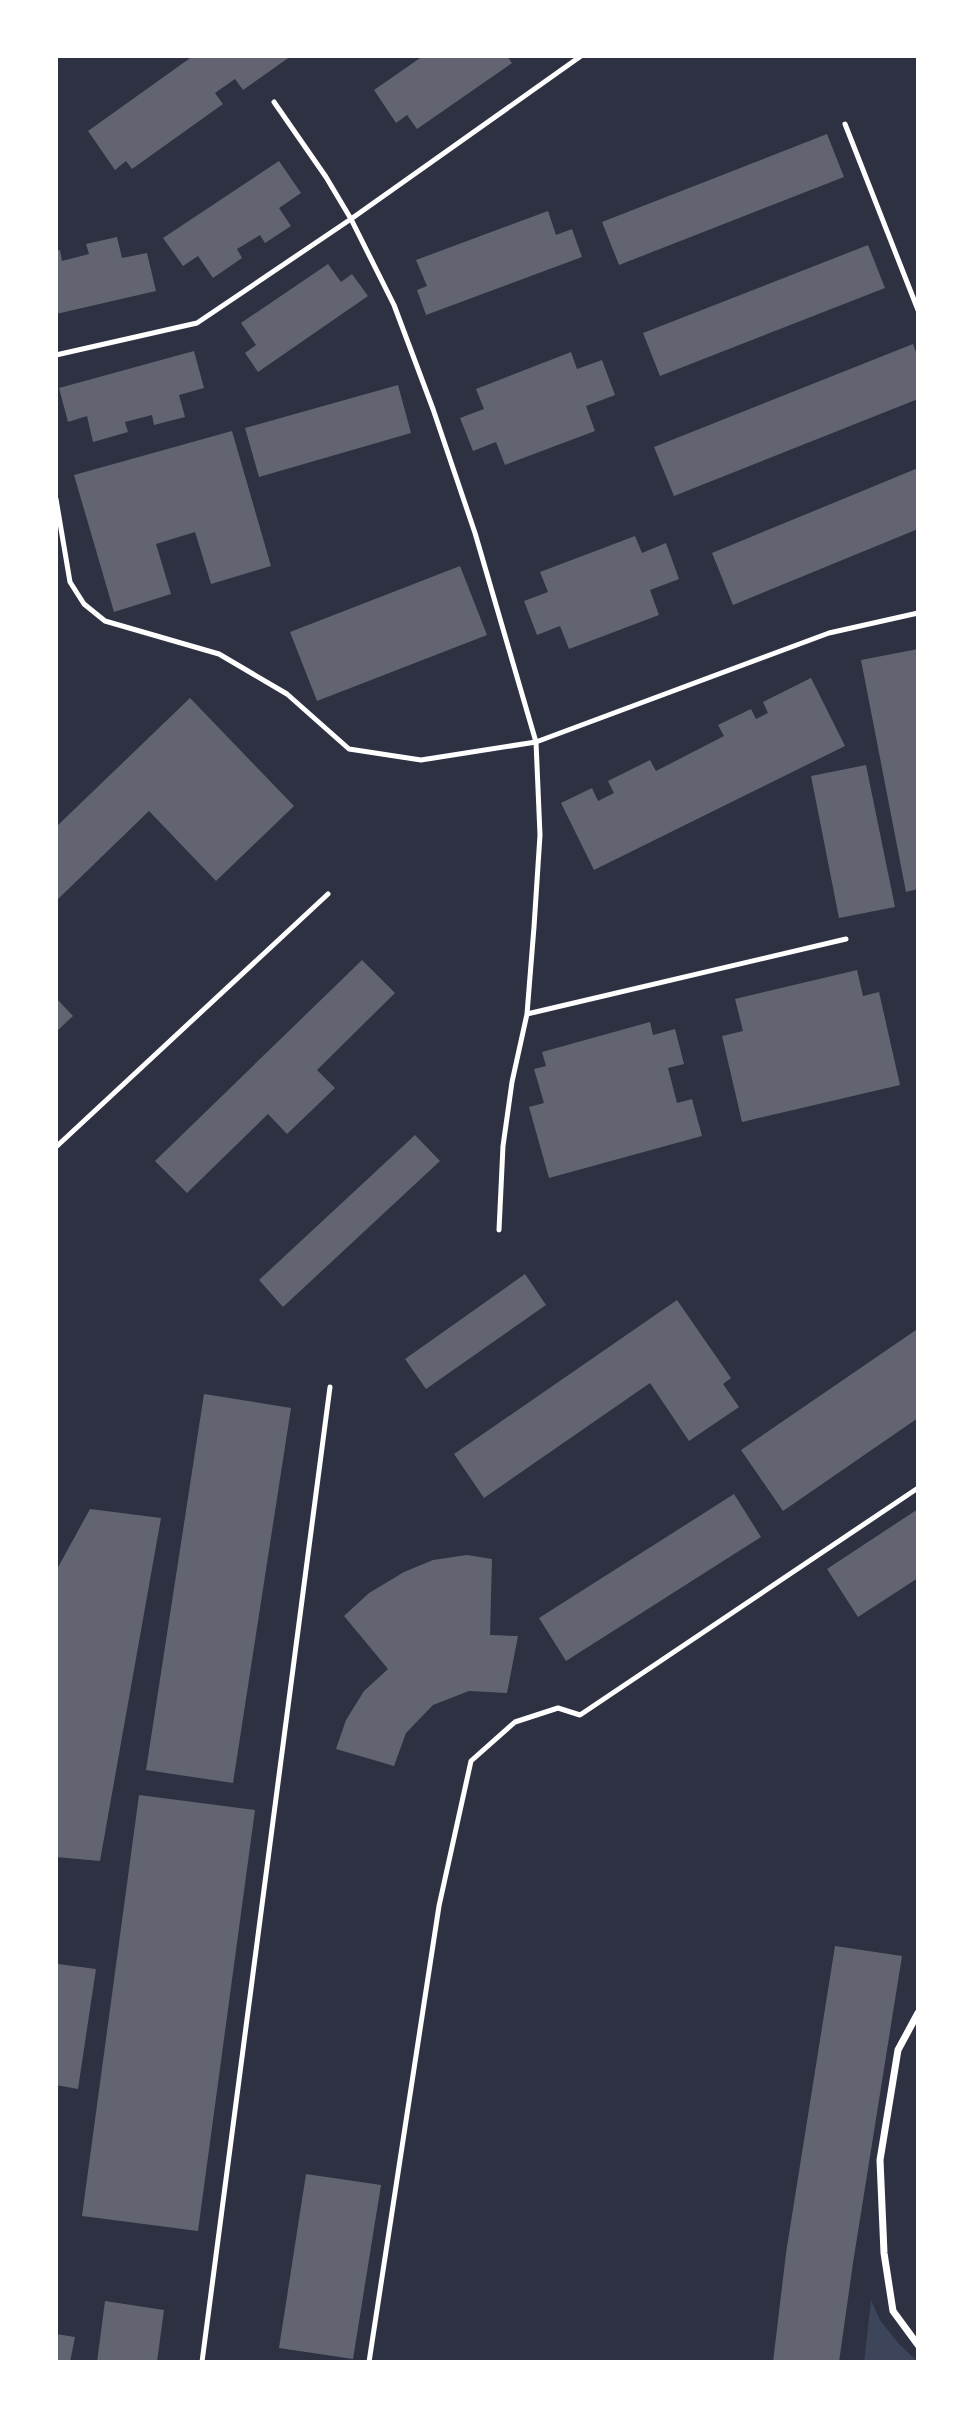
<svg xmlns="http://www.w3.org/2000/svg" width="974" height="2418" viewBox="0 0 974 2418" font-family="'PT Sans Narrow',sans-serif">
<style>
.green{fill:#3c4559}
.building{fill:#626471}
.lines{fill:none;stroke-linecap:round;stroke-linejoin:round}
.service{stroke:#fff;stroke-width:5}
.minor{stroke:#fff;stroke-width:7}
</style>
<rect width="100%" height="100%" fill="#2d3142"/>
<path class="green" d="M 871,2300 L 880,2320 L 898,2343 L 918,2362 L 864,2362 Z"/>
<path class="building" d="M 193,56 L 291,56 L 243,90 L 235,79 L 215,93 L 223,104 L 132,169 L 126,161 L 115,170 L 88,131 Z
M 423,56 L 507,56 L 512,63 L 417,129 L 407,115 L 396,123 L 374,90 Z
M 827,134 L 844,177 L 619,265 L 602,222 Z
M 279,161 L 301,193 L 279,208 L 291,226 L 265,243 L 260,235 L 237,249 L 242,258 L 213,278 L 198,256 L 183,266 L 163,238 Z
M 548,211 L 556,235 L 572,229 L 582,257 L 426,315 L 417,290 L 427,286 L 416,260 Z
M 117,237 L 122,258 L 147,253 L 156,291 L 56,314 L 56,251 L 60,250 L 62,261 L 89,254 L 86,244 Z
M 868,245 L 885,288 L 660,376 L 643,333 Z
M 328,264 L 341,282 L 352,274 L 368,296 L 258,372 L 245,353 L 256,345 L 241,323 Z
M 913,344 L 918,358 L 918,399 L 674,496 L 654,447 Z
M 194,351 L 204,388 L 179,395 L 185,417 L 154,425 L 152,415 L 125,422 L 128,432 L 93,442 L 87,416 L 68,422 L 59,388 Z
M 571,352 L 577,369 L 602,360 L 615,395 L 586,406 L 595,431 L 505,465 L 496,442 L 473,451 L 460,418 L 484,409 L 476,389 Z
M 398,385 L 411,433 L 259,477 L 245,428 Z
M 232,431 L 271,566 L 211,584 L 195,532 L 156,544 L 171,594 L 114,612 L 74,475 Z
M 918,468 L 918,529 L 733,605 L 712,553 Z
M 635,536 L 642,553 L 666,543 L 679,579 L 650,590 L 659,615 L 569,649 L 560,626 L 537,635 L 524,601 L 548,592 L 540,572 Z
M 460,566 L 487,635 L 317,701 L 290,632 Z
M 918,649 L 918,889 L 906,892 L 861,660 Z
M 811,678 L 845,746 L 594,870 L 561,803 L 592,788 L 598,801 L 614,793 L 608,781 L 650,760 L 656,771 L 724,736 L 718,725 L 751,709 L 756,719 L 768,713 L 763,702 Z
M 190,698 L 294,806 L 216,881 L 149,811 L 56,901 L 56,827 Z
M 866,765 L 895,907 L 839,918 L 811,776 Z
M 362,960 L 395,993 L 317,1070 L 335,1088 L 287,1134 L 268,1114 L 187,1193 L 155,1161 Z
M 857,970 L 863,996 L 879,992 L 900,1085 L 742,1122 L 722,1036 L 743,1031 L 735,999 Z
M 56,998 L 73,1016 L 56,1032 Z
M 650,1022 L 653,1035 L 675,1029 L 684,1064 L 668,1068 L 677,1103 L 692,1099 L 702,1136 L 549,1178 L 529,1107 L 544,1103 L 534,1069 L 546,1066 L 542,1052 Z
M 415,1135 L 440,1161 L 283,1307 L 259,1280 Z
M 525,1274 L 546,1305 L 426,1389 L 405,1359 Z
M 677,1300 L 731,1378 L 723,1384 L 739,1407 L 689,1441 L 650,1383 L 484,1498 L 454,1454 Z
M 916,1330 L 918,1334 L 918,1418 L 783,1511 L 741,1450 Z
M 204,1394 L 291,1408 L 233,1783 L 146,1770 Z
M 734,1494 L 761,1537 L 566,1661 L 539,1618 Z
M 90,1509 L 161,1518 L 100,1861 L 56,1857 L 56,1571 Z
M 918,1509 L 918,1578 L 858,1617 L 827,1569 Z
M 467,1555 L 492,1559 L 490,1635 L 518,1636 L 507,1693 L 469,1691 L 433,1705 L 406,1733 L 394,1766 L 336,1749 L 346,1720 L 364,1691 L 388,1669 L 344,1616 L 369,1593 L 404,1572 L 433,1560 Z
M 139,1795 L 255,1810 L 198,2231 L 82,2216 Z
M 835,1946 L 902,1956 L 853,2263 L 839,2362 L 773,2362 L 786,2253 Z
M 58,1964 L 96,1969 L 78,2089 L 56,2085 L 56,1980 Z
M 306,2174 L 381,2185 L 353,2359 L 279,2348 Z
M 105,2301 L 164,2310 L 157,2362 L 97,2362 Z
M 56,2334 L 75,2337 L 70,2362 L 56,2362 Z"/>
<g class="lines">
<path class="service" d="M 274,102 L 326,177 L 351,219 L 394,305 L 433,409 L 475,533 L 536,742 L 540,835 L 534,927 L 527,1014 L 512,1082 L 503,1146 L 499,1230
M 845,124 L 918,310
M 56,355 L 197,323 L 351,219 L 581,56
M 56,499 L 70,582 L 84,604 L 105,621 L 219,654 L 287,694 L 349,749 L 421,760 L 536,742 L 829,633 L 918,613
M 527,1014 L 846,939
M 56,1147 L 328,894
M 202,2362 L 330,1387
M 369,2362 L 439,1906 L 471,1761 L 515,1722 L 558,1708 L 580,1715 L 918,1488"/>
<path class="minor" d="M 918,2013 L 898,2050 L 880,2160 L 884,2253 L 893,2311 L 918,2345"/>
</g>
<rect width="974" height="2418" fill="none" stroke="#ffffff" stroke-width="116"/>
</svg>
